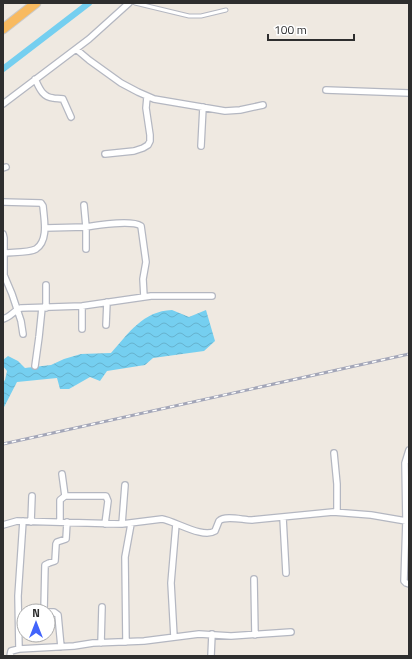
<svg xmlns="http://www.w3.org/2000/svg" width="412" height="659" viewBox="0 0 412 659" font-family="'Titillium Web',sans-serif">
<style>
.water{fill:url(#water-waves)}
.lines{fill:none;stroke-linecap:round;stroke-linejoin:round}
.canal{stroke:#75cff0;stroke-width:6}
.service-casing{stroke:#b4b7c1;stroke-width:5}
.minor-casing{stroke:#b4b7c1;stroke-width:8}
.trunk-casing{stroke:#c9c9c9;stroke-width:11}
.service{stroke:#fff;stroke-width:3}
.minor{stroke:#fff;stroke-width:5.5}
.trunk{stroke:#f8ba60;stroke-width:9}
.rail-casing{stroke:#a3a6b8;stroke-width:3}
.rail{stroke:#fff;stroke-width:1.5;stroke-dasharray:4.5;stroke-linecap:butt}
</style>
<defs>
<pattern id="water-waves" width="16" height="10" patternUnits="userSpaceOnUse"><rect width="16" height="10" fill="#75cff0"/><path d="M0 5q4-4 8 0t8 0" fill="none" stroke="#66b2ce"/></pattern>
</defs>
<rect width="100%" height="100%" fill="#efe9e1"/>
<path class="water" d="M 172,310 L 189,317 L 206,310 L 215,341 L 204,351 L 153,358 L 145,365 L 107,371 L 100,381 L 90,377 L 69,389 L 60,389 L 57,378 L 17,382 L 3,409 L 3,382 L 5,380 L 7,371 L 3,366 L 3,360 L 8,356 L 18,361 L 25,368 L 51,365 L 64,359 L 81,354 L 111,353 C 129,333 143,311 172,310 Z"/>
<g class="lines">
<path class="canal" d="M 3,69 L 89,3"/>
<g class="service-casing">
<path id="service" d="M 135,3 L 189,16 L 201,16 L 226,10"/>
</g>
<g class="minor-casing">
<path id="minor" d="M 76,49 L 89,60 L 121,83 L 138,92 L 154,99 L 225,111 L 240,110 L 263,105
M 35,79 C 39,87 42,97 53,98 C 56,99 59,98 63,99 L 71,117
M 326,90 L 409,93
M 3,104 L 89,39 L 129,3
M 201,146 L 203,107
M 105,154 L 134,151 L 143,148 L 148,145 L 150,141 L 150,135 L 146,108 L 147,97
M 3,168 L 6,167
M 3,202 L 41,203 L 43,206 C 44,219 49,240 36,249 C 29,253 12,252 4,253
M 84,205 L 86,227 C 98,225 132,220 141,226 L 146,262 L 143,279 L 144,297
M 45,228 L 86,227 L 86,249
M 3,234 L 4,238 L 4,275 L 12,294 L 21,321 L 23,334
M 46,285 L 46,308
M 82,306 L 82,329
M 3,319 C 11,317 14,310 21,308 L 82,306 L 151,296 L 212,296
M 106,325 L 107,302
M 35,366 L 39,337 L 42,308
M 334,453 L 337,484 L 337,512
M 65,496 L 106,496 L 108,501 L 105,524
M 283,518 L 286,573
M 406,521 L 404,581 L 406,583 L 409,584
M 31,522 L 32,496
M 60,522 L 60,500 L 65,496 L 62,474
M 122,524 L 125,485
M 3,525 L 17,521 L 122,524 L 162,519 C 175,521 203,539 215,531 L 219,521 C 225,515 243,520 252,520 L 333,512 L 371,515 L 406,521 L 405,463 L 409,450
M 254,579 L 255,635
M 44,611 L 45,565 L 49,563 L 55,561 L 56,544 L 57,542 L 66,539 L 67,522
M 48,612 L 54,612 L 58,615 L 61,647
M 174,637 L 171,583 L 176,524
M 126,642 L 125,557 L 131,524
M 101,643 L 102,607
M 19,649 L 74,646 L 93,643 L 144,641 L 199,634 L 231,636 L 291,632
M 10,656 L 11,651 L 19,649 L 18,596 L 23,521
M 211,656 L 212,634"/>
</g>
<g class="trunk-casing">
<path id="trunk" d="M 3,29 L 36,3"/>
</g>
<use href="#service" class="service"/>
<use href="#minor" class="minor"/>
<use href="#trunk" class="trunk"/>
<g class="rail-casing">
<path id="rail" d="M 3,444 L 409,354"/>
</g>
<use href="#rail" class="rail"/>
</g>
<rect width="412" height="659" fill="none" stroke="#2e2e2e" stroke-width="8"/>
<g transform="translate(36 623)"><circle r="19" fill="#ffffff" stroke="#ababab"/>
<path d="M0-3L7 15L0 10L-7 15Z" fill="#4264fb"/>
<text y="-6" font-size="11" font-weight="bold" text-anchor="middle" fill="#2e2e2e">N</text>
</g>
<path d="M268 34v6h86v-6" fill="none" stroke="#2e2e2e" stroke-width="2"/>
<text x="274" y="34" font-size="12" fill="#2e2e2e" stroke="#ffffff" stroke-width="3" paint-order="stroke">100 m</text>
</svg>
